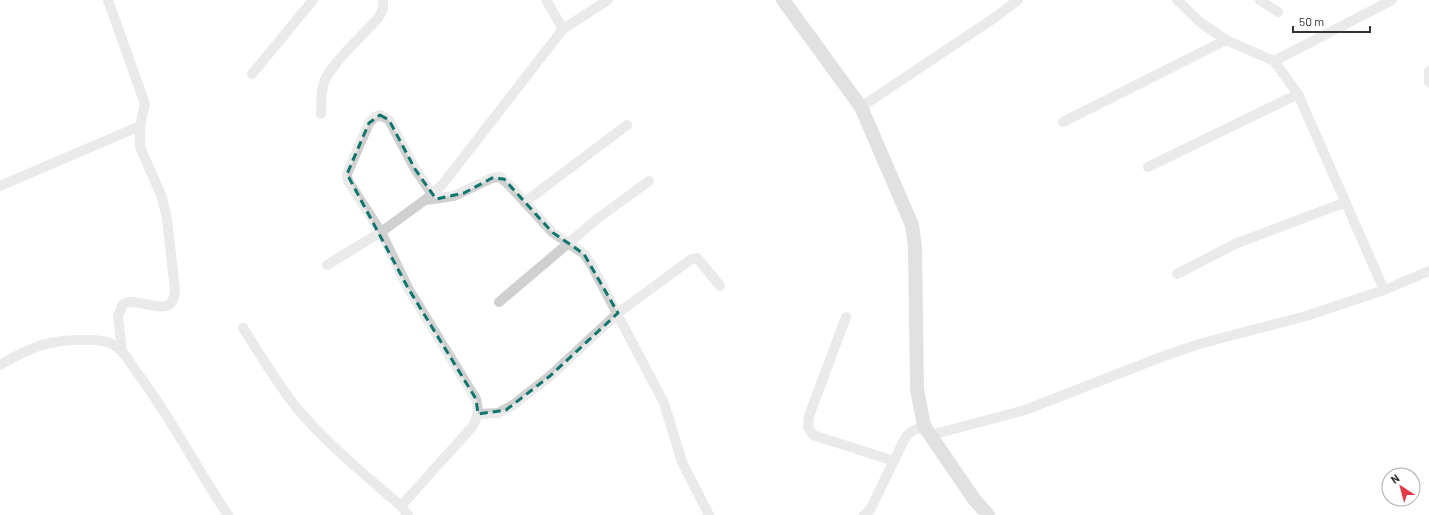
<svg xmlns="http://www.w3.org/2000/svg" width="1429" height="515" viewBox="0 0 1429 515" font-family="Barlow,sans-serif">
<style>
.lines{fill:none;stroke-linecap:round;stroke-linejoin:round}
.street{stroke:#d0d0d0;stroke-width:10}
.secondary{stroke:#bdbdbd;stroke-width:14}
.marked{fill:none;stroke:#0f766e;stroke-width:3;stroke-dasharray:8 5;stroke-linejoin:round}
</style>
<rect width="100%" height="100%" fill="#fff"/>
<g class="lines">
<path class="street" d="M 108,0 L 145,104 L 140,126 L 140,147 L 162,197 L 167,219 L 175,290 C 173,323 141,295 123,304 L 118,316 L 122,352
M 546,0 L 563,29
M 1177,0 L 1201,23 L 1226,40 L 1274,61 L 1298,94 L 1384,290
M 1260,0 L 1278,12
M 1274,61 L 1392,0
M 1429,71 L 1429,82
M 252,74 L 313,0
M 861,107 L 997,16 L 1018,0
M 321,114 C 322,103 320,91 325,80 C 332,63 366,32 379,17 L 383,9 L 383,0
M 1063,122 L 1226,40
M 1148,167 L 1298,94
M 0,186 L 140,126
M 425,200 L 454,196 L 492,178 L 500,177 L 510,186 L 552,232 L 584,254 L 591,264 L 664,403 L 682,462 L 709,515
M 525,202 L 627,125
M 327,265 L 381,232 L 348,181 L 347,174 L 369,123 L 375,117 L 380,115 L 389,120 L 415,169 L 432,194
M 1177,274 L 1235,244 L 1346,202
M 499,302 L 597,219 L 649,181
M 846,317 L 809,416 L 808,427 L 813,435 L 894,461
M 243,328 C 260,354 276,382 296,407 C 327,444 365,475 401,506
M 0,365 C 29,348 49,339 83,340 C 92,340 101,339 110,343 C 122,348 129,361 136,371 C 171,417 196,468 228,515
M 478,414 L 498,413 L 513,405 L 550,376 L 618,313 L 690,260 L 697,258 L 699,260 L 720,286
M 931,435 L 1025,410 L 1164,356 L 1199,344 L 1306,316 L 1384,290 L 1429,271
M 408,515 L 401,506 L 472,427 C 478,417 479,410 476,399 L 408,288 L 381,232 L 425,200 L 442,185 L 563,29 L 608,0
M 864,515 L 870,510 L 905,438 L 912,431 L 924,426"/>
<path class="secondary" d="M 783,0 L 861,107 L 912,225 L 915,247 L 917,389 L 924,426 L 974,499 L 988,515"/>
</g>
<path d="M0 0H1429V515H0ZM 380,115 L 389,120 L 415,169 L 436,199 L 464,193 L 492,178 L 504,179 L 552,232 L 584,254 L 618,313 L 550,376 L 506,410 L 478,414 L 476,399 L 408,288 L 347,174 L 369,123 Z" fill="#fff" fill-opacity=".55" fill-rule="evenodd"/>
<path class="marked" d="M 380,115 L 389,120 L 415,169 L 436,199 L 464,193 L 492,178 L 504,179 L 552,232 L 584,254 L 618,313 L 550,376 L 506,410 L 478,414 L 476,399 L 408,288 L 347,174 L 369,123 Z"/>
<g transform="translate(1401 487) rotate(324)"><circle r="19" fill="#ffffff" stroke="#adadad"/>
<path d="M0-3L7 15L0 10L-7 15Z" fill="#e63946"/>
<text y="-6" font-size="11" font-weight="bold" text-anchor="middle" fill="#333333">N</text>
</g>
<path d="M1293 26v6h77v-6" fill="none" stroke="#333333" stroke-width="2"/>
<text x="1299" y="26" font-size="12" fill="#333333" stroke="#ffffff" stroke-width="3" paint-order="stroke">50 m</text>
</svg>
